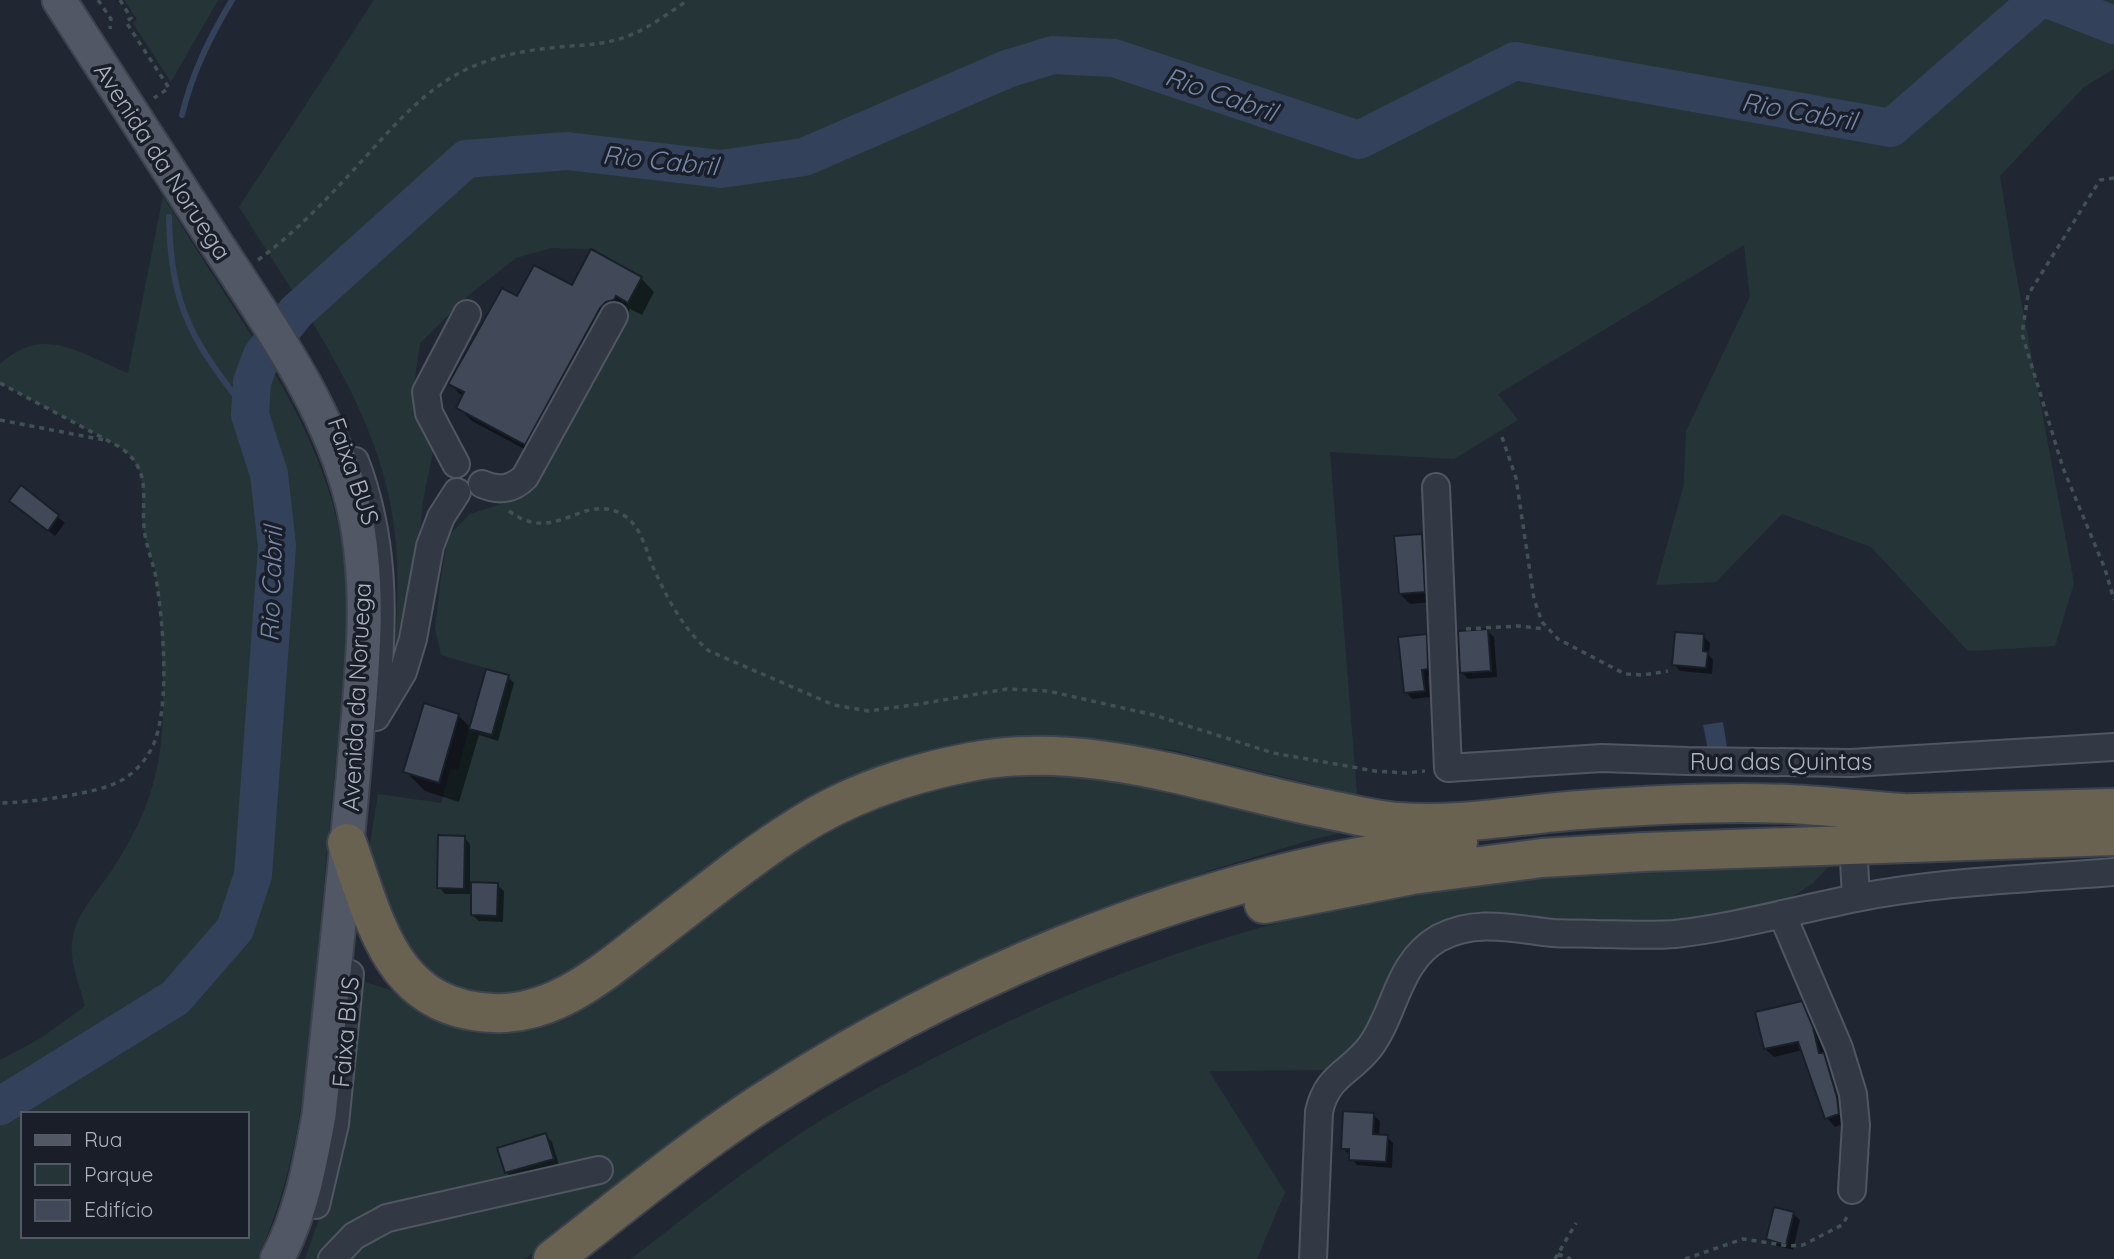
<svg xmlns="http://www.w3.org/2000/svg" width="2114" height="1259" viewBox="0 0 2114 1259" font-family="Quicksand,sans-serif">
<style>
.green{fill:#253537;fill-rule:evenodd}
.water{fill:#34415a}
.shadow{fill:#0007}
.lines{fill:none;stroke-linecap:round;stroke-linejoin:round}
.stream{stroke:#34415a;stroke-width:6}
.river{stroke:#34415a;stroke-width:38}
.building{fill:#414958;stroke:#1a202a;stroke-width:2}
.minor-casing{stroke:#505662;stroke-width:30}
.major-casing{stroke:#3c424e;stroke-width:37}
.highway-casing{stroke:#3d434e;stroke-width:42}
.path{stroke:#415054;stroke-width:3.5;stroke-dasharray:5 5;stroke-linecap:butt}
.minor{stroke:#333944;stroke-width:26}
.major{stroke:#515764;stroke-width:33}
.highway{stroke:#6a6250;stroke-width:38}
.labels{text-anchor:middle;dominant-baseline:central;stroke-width:7;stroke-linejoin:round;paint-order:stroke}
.street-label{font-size:24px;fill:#adb3c1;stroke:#191e28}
.water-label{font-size:26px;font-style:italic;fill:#7688a9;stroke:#191e28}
</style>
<rect width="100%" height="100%" fill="#202733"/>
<path class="green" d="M 124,0 L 218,0 L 171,82 L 133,23 L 137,19 Z
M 374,0 L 2114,0 L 2114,69 L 2084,87 L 2000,176 L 2013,257 L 2074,583 L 2055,646 L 1968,651 L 1871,547 L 1782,514 L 1716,582 L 1656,585 L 1684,484 L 1686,431 L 1750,297 L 1744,245 L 1498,394 L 1518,420 L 1454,459 L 1330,452 L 1357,795 L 1172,750 L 1067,736 L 977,744 L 864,771 L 813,797 L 566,980 L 511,998 L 448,988 L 405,953 L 368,855 L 378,794 L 441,803 L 451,768 L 458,770 L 469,729 L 492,735 L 509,675 L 441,655 L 435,628 L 441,576 L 448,536 L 470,514 L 523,497 L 641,277 L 591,249 L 551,248 L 516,258 L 470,294 L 420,343 L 413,393 L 434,447 L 423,500 L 414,592 L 391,687 C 396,634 401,580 394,527 C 380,409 300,305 239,207 Z
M 163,196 C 187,235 212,274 237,313 C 283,384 325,455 341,539 C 350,589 346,639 343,689 C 334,775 326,861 318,948 C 309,1052 302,1163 257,1259 L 0,1259 L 0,1060 L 41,1038 L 85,1006 C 80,986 70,964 72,944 C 74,915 97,893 112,870 C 129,844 145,814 153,784 C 165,742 164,700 162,657 C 161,631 161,604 156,578 C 154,562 147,547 144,532 C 138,496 154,471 118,446 L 0,383 L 0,364 C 45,323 81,355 128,373 ZM 23,1114 L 247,1114 L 247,1236 L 23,1236 Z
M 1020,771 L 1125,776 L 1354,830 L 1314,839 L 1208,871 L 1074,923 L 941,979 L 794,1060 L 645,1166 L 525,1259 L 305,1259 L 322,1211 L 362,981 L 390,990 L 442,1017 L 491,1024 L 800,843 L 864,813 L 946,784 Z
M 1835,860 L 1813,883 L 1789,899 L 1690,922 L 1595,924 L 1508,913 L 1467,915 L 1378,1022 L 1331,1070 L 1209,1071 L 1285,1192 L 1257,1259 L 631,1259 C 689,1214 747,1168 809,1128 C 847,1104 888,1082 928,1061 C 1111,966 1310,899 1516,878 C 1550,875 1585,874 1620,872 C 1692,868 1763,864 1835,860 Z"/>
<path class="water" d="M 1723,722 L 1727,747 L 1708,750 L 1703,725 Z"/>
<path class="shadow" d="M 641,278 L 654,292 L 642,315 L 630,309 L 627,314 L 620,315 L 539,457 L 472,421 L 458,407 L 463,397 L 450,384 L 518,298 Z
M 21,488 L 65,523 L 55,536 L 18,507 Z
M 1422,536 L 1432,546 L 1434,602 L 1410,604 L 1400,594 Z
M 1487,631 L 1494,637 L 1497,677 L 1468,679 L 1461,672 Z
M 1426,636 L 1432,642 L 1434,675 L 1428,676 L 1430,697 L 1412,699 L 1406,692 Z
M 1703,636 L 1710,643 L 1709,655 L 1713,660 L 1712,674 L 1680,671 L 1674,664 Z
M 508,677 L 514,683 L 498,741 L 479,735 L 459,802 L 425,791 L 405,771 L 458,715 L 471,728 Z
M 464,837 L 470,844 L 470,884 L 497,885 L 504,891 L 503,922 L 479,921 L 472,915 L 473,894 L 445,894 L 439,887 Z
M 1801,1003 L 1810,1011 L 1821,1037 L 1825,1057 L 1832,1064 L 1847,1122 L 1835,1127 L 1827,1118 L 1803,1050 L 1774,1057 L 1765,1049 Z
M 1373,1115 L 1380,1121 L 1379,1136 L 1387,1137 L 1393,1143 L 1392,1168 L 1357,1165 L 1343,1148 Z
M 546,1135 L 552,1142 L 559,1165 L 514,1179 L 507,1173 L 500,1149 Z
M 1793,1214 L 1800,1220 L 1793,1250 L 1774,1245 L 1768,1239 Z"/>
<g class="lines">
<path class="stream" d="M 182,115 C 192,73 210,37 232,0
M 169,217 C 171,311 194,343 250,415"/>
<path class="river" d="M 2050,0 L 2114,25
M 0,1106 L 175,998 L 235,929 L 253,875 L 277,546 L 269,474 L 250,415 L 252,382 L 262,355 L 296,312 L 466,159 L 567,151 L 721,169 L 804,157 L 1007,69 L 1053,55 L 1114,58 L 1359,140 L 1515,61 L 1891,128 L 2038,0"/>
</g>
<path class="building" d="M 591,249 L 642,277 L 628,303 L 616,296 L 614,300 L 606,302 L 600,308 L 525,445 L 456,408 L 464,392 L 448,384 L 502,288 L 517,296 L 534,265 L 572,285 Z
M 21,485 L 59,515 L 48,531 L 9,501 Z
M 1422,534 L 1425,592 L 1399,594 L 1394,536 Z
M 1488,629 L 1491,671 L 1460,673 L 1458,631 Z
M 1675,632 L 1704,634 L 1703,651 L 1708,652 L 1706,668 L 1672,665 Z
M 1427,634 L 1428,669 L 1422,670 L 1425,691 L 1404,693 L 1398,637 Z
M 486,669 L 509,675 L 492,735 L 469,729 Z
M 424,703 L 459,714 L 439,783 L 403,772 Z
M 438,835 L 465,836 L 464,889 L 437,888 Z
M 471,882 L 498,883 L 497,916 L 471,915 Z
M 1802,1001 L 1813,1027 L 1819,1053 L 1824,1053 L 1837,1097 L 1839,1114 L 1825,1119 L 1798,1042 L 1764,1049 L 1755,1012 Z
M 1343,1111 L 1374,1113 L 1373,1134 L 1388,1135 L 1386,1162 L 1349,1160 L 1349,1149 L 1341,1149 Z
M 546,1133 L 554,1159 L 505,1173 L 497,1148 Z
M 1774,1207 L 1794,1212 L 1786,1245 L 1766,1239 Z"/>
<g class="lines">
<g class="minor-casing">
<path id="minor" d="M 355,461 C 385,539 384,617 376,699
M 456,464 L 429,413 L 426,392 L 467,314
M 482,484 C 498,491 512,490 525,477 L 614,316
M 1436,487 L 1448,768 L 1602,758 L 1687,761 L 1851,763 L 2114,747
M 376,717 L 403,672 L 413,639 L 430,546 L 441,517 L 457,492
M 1854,861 L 1856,898
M 1782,914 L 1839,1048 L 1853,1094 L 1856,1125 L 1852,1190
M 316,1205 L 335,1124 L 350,974
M 332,1259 L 354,1236 L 387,1218 L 599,1170
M 1313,1259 L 1319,1112 C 1327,1075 1349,1074 1370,1047 C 1396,1012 1397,962 1439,938 C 1476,918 1515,929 1553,933 C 1567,934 1582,933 1596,934 C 1622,934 1649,936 1675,934 C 1736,927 1796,910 1856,898 C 1941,881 2028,879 2114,872"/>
</g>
<g class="major-casing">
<path id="major" d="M 59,0 C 111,81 163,162 216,243 C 270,326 332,411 354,509 C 373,594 361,681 354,767 C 344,883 331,999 319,1115 C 310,1164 301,1215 277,1259"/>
</g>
<g class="highway-casing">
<path id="highway" d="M 1878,814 L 2114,808
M 347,843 C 376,923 391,1009 493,1013 C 556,1016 606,970 653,934 C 699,899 744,861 793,830 C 846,795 908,774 970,762 C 1087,739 1208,785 1321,808 C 1347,813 1373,820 1398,822 C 1460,827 1520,814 1581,810 C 1648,805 1722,801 1789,804 C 1827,806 1864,810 1902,813
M 1264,904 L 1412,875 L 1542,858 L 1644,852 L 2114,836
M 553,1259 C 624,1204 694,1146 769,1098 C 937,990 1127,907 1323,864 C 1367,854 1413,848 1458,842"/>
</g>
<path class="path" d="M 98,0 L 111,19 L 110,29
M 120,0 L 131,18 L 126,22 L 169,88 L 154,98
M 2114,178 L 2100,180 L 2028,295 L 2022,334 L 2063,468 L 2105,569 L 2114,600
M 258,260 C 296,232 328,198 359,164 C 391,129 423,90 467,69 C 493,57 521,51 550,48 C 573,45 596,46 619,39 C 644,32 666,15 688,0
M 0,383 L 118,446 C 127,452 134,458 139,469 C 147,486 142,508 144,527 C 145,544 153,561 156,578 C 163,621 173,721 147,756 C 141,766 130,776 120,781 C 97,794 27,803 0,803
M 0,420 L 104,440
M 1502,437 L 1516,478 L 1534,599 L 1542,622 L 1558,639 L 1625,674 L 1643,675 L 1668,671
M 509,511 C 556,547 584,489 625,516 C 641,527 646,550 653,567 C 667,598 683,629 709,651 L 834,705 L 868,711 L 920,704 L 1007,689 L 1048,691 L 1154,715 L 1273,753 L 1375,771 L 1406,773 L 1425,771
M 1466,629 L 1518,626 L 1546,629
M 1558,1254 L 1571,1259
M 1555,1259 L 1576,1223
M 1685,1259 L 1743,1239 L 1789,1246 L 1803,1245 L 1842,1225 L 1849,1214"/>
<use href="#minor" class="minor"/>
<use href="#major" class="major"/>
<use href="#highway" class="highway"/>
</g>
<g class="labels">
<g class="street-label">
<text transform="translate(163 161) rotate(57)">Avenida da Noruega</text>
<text transform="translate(354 471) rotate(71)">Faixa BUS</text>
<text transform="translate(356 697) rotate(-87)">Avenida da Noruega</text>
<text x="1781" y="761">Rua das Quintas</text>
<text transform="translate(345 1032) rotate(-85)">Faixa BUS</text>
</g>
<g class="water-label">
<text transform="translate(1221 94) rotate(19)">Rio Cabril</text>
<text transform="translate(1799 111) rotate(10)">Rio Cabril</text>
<text transform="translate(660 160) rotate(6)">Rio Cabril</text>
<text transform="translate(271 584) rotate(-88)">Rio Cabril</text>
</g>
</g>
<rect x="21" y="1112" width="228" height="126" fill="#191e28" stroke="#545a65" stroke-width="2"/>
<rect x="35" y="1135" width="35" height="10" fill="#515764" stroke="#545a65" stroke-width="2"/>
<text x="84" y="1147" font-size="21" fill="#adb3c1">Rua</text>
<rect x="35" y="1164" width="35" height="21" fill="#253537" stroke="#545a65" stroke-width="2"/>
<text x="84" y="1182" font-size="21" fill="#adb3c1">Parque</text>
<rect x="35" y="1200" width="35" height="21" fill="#414958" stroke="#545a65" stroke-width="2"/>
<text x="84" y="1217" font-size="21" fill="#adb3c1">Edifício</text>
</svg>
